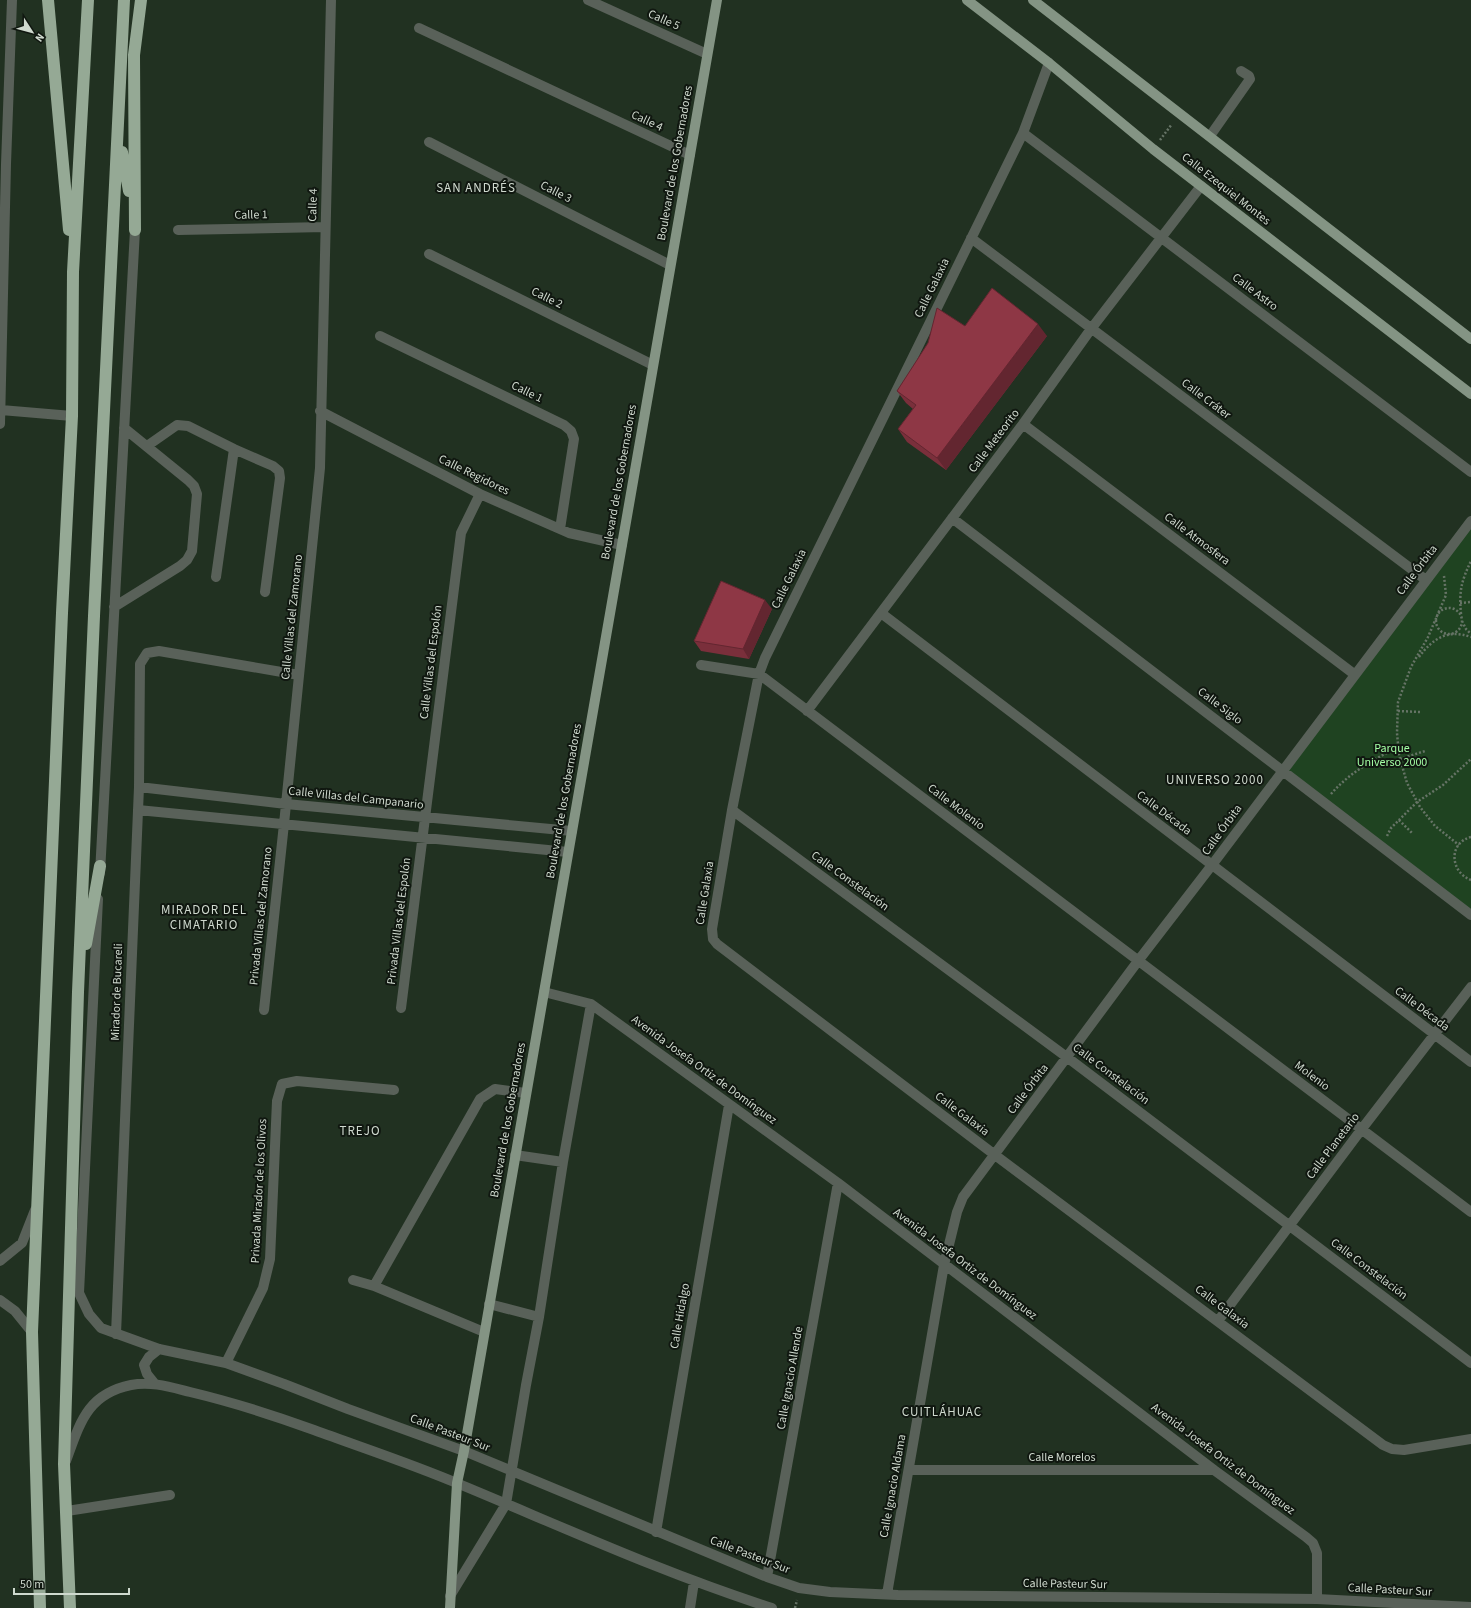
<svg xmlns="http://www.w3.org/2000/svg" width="1471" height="1608" viewBox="0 0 1471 1608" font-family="'Source Sans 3',sans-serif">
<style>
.green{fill:#1f4321}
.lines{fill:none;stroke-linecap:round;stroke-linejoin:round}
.path{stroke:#667466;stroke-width:2.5;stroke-dasharray:2 2;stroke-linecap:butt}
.minor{stroke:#596159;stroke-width:10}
.major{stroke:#849484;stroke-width:10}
.highway{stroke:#95a995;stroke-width:12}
.wall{fill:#7a2f3b}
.shaded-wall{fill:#632630}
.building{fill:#8e3745;stroke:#632630}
.labels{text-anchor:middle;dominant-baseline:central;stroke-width:4;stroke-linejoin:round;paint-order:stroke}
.street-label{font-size:12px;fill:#cfd9ce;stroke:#101710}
.park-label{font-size:12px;fill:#a4ffa5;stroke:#101710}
.neighbourhood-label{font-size:13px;letter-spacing:1px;fill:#cfd9ce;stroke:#101710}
</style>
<rect width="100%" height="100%" fill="#213121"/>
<path class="green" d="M 1471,521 L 1471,915 L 1282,770 Z"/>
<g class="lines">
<path class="path" d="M 1160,140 L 1172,124
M 1444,576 L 1446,595 L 1428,637 L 1411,667 L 1398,702 L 1397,733 L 1399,755 L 1407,783 L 1420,807 L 1435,826 L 1459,845
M 1460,603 L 1471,602
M1436 621a13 13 0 1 1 26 0a13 13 0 1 1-26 0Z
M 1461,614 C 1459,591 1461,582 1471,561
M 1462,621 L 1466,629 L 1471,634
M 1419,657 C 1433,638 1448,629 1471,637
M 1398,711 L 1420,712
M 1400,759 L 1425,751
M 1331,794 C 1350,772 1373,760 1398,747
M 1399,820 L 1413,834
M 1387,836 L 1391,828 L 1417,802 L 1443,785 L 1471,759
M 1471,837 C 1448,843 1450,872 1471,880
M 795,1608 L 797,1600"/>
<path class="minor" d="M 588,0 L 707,54
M 419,28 L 690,155
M 1049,63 L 1023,133 L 765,658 L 759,674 L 732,810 L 712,929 L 713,939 L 717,944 L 995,1155 L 1383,1445 L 1392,1449 L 1404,1450 L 1471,1439
M 1023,133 L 1471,472
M 1210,136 L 1250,79 L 1249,76 L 1241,71
M 429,142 L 670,265
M 178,230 L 325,227
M 971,238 L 1426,580
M 429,254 L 653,365
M 380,336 L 564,425 L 571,431 L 574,439 L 560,529
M 1,410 L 72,416
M 320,411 L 480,494 L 569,533 L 622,545
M 0,424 L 6,164 L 12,0
M 1023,424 L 1354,674
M 147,446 L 177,425 L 188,426 L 234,449 L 273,466 L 279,471 L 280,478 L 265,592
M 952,518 L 1471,915
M 216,577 L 234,449
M 114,607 L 180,566 L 187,560 L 192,551 L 197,494 L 194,486 L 188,480 L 124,428
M 881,613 L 1471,1062
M 701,665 L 759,674 L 1471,1212
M 807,711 L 1023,424 L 1091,329 L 1201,186
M 139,787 L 286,804 L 572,831
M 138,810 L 568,852
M 732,810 L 1068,1058 L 1471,1363
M 100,873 L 135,230
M 98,899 L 79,1293 L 89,1314 L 101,1328 L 159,1349 L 226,1363 L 284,1384 L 348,1409 L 464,1451 L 767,1577 L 799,1588 L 830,1592 L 898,1595 L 1317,1599 L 1471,1607
M 544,992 L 591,1004 L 838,1183 L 1214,1470 L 1306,1537 L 1313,1543 L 1317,1553 L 1317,1599
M 401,1008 L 461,533 L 480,494
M 264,1010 L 284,824 L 320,468 L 331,0
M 515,1155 L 563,1162
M 0,1261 L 22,1243 L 35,1210
M 353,1280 L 374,1286 L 484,1332
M 374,1286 L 480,1099 L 495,1089 L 526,1093
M 0,1300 L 15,1311 L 32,1332
M 489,1304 L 539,1317
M 1218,1321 L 1361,1130 L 1471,987
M 116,1334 L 139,787 L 140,664 L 147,653 L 159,651 L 299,675
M 226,1363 L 263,1288 L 270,1259 L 277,1101 L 282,1084 L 297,1081 L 394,1090
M 155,1384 L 147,1374 L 144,1365 L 149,1357 L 159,1349
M 66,1461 C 80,1423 87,1394 131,1385 C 151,1381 170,1387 190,1392 C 232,1402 273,1415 314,1430 C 363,1448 412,1464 459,1484 C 563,1527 665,1574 772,1608
M 909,1470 L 1214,1470
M 67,1511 L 170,1495
M 656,1532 L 729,1105
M 767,1577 L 838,1183
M 887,1594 L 944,1265 L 957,1212 L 963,1197 L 1138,961 L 1212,865 L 1471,521
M 450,1596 L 506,1504 L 526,1385 L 539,1317 L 563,1162 L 591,1004
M 690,1608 L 694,1582"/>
<path class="major" d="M 967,0 L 1049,63 L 1153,149 L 1471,394
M 1033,0 L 1471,339
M 450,1608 L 457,1483 L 464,1451 L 717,0"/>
<path class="highway" d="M 48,0 L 69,230
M 122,152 L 129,191
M 135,230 L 134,55 L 141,0
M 86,944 L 100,866
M 40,1608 L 32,1332 L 62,613 L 72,416 L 73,272 L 88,0
M 70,1608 L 64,1464 L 78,992 L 94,616 L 124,0"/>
</g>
<path class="wall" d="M 965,326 L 1047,336 L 946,470 L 907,442 L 898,429 L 913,409 L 906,403 L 897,391 L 928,343 Z
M 772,609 L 749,659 L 701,651 L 694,641 Z"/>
<path class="shaded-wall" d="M 1038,324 L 1047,336 L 946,470 L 937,458 Z
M 765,600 L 772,609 L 749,659 L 743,649 Z"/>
<path class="building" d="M 992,288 L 1038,324 L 937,458 L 898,429 L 916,405 L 897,391 L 928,343 L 937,308 L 965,326 Z
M 721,581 L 765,600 L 743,649 L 694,641 Z"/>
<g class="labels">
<g class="street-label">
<text transform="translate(664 20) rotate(24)">Calle 5</text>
<text transform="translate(647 121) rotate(25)">Calle 4</text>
<text transform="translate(675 163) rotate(-80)">Boulevard de los Gobernadores</text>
<text transform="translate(1226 189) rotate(38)">Calle Ezequiel Montes</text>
<text transform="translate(556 192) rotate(27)">Calle 3</text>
<text transform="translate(313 205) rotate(-88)">Calle 4</text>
<text transform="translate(251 215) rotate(-1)">Calle 1</text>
<text transform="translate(932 288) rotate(-64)">Calle Galaxia</text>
<text transform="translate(1255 292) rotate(37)">Calle Astro</text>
<text transform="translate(547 298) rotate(26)">Calle 2</text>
<text transform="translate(527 392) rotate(26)">Calle 1</text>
<text transform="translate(1206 399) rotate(37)">Calle Cráter</text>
<text transform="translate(994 441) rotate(-53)">Calle Meteorito</text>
<text transform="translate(474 475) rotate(26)">Calle Regidores</text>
<text transform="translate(619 482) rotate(-80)">Boulevard de los Gobernadores</text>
<text transform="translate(1197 539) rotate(37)">Calle Atmosfera</text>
<text transform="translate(1417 570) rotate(-53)">Calle Órbita</text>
<text transform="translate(789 579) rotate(-64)">Calle Galaxia</text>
<text transform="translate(292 617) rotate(-84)">Calle Villas del Zamorano</text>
<text transform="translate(431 662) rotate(-83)">Calle Villas del Espolón</text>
<text transform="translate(1220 706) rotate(37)">Calle Siglo</text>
<text transform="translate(356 798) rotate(6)">Calle Villas del Campanario</text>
<text transform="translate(564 801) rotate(-80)">Boulevard de los Gobernadores</text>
<text transform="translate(956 807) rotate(37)">Calle Molenio</text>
<text transform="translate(1164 813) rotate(37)">Calle Década</text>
<text transform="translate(1222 830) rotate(-54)">Calle Órbita</text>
<text transform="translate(850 881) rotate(36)">Calle Constelación</text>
<text transform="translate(705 893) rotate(-81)">Calle Galaxia</text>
<text transform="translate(261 916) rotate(-84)">Privada Villas del Zamorano</text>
<text transform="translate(399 921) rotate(-83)">Privada Villas del Espolón</text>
<text transform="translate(117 992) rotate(-88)">Mirador de Bucareli</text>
<text transform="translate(1422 1009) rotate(37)">Calle Década</text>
<text transform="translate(704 1070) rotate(36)">Avenida Josefa Ortiz de Domínguez</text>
<text transform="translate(1111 1074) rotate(37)">Calle Constelación</text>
<text transform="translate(1312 1076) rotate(37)">Molenio</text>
<text transform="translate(1028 1089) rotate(-53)">Calle Órbita</text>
<text transform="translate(962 1114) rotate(37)">Calle Galaxia</text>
<text transform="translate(508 1120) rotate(-80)">Boulevard de los Gobernadores</text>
<text transform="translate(1333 1146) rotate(-53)">Calle Planetario</text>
<text transform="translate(259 1191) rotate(-87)">Privada Mirador de los Olivos</text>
<text transform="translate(965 1264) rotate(37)">Avenida Josefa Ortiz de Domínguez</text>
<text transform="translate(1369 1269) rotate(37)">Calle Constelación</text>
<text transform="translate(1222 1307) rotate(37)">Calle Galaxia</text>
<text transform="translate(680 1316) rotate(-80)">Calle Hidalgo</text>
<text transform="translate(790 1378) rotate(-80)">Calle Ignacio Allende</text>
<text transform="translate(450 1433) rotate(21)">Calle Pasteur Sur</text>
<text x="1062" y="1457">Calle Morelos</text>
<text transform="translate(1223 1459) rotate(37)">Avenida Josefa Ortiz de Domínguez</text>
<text transform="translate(893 1486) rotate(-80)">Calle Ignacio Aldama</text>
<text transform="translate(750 1555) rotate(21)">Calle Pasteur Sur</text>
<text transform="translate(1065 1584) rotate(1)">Calle Pasteur Sur</text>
<text transform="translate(1390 1590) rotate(3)">Calle Pasteur Sur</text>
</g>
<g class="park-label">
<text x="1392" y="748">Parque<tspan x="1392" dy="14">Universo 2000</tspan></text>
</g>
<g class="neighbourhood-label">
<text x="476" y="188">SAN ANDRÉS</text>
<text x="1215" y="780">UNIVERSO 2000</text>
<text x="204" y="910">MIRADOR DEL<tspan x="204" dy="15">CIMATARIO</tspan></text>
<text x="360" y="1131">TREJO</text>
<text x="942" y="1412">CUITLÁHUAC</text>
</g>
</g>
<g transform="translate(32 32) rotate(126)" stroke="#101710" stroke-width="3" paint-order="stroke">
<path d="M0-3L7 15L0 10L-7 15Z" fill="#cfd9ce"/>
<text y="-6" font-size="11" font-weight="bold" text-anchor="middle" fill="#cfd9ce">N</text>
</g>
<path d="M14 1588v6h115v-6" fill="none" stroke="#cfd9ce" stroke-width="2"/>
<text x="20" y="1588" font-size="12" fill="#cfd9ce" stroke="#101710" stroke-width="3" paint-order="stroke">50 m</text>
</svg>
